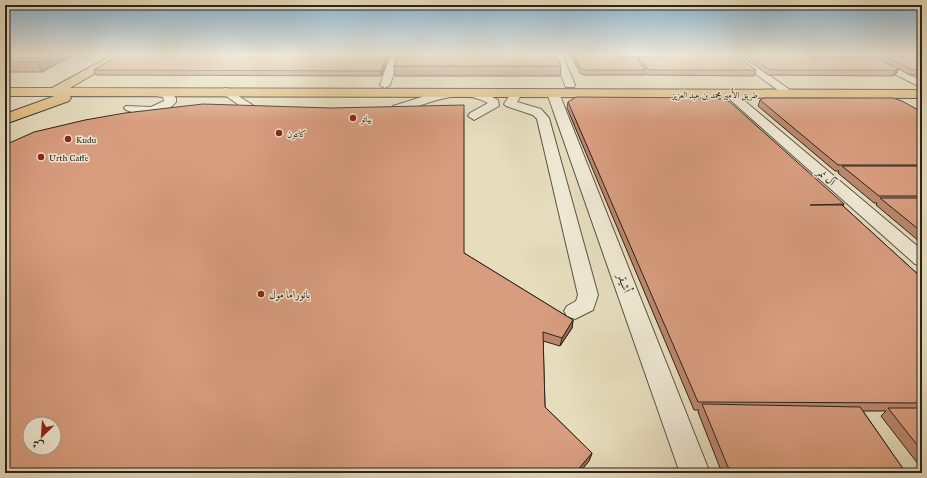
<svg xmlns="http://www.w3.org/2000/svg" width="927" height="478" viewBox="0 0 927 478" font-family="'IM FELL Great Primer',Amiri,serif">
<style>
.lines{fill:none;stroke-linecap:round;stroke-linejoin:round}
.minor-casing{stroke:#5a5144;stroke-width:2}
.major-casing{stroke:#2c221b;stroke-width:2}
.minor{fill:#efe9d4;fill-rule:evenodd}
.major{fill:#e3be7e;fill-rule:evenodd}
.wall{fill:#ba876d;stroke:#2c221b}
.shaded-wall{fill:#976e59;stroke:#2c221b}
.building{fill:#d89d7f;stroke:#2c221b;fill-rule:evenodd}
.poi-dot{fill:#8f2418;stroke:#efe9d4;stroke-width:1.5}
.labels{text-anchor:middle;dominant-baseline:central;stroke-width:3;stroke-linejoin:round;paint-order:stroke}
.far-street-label{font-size:9px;fill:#2c221b;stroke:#efe9d4}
.far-poi-label{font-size:9px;fill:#2c221b;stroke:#efe9d4;text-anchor:start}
.street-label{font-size:11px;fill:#2c221b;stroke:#efe9d4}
.poi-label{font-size:11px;fill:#2c221b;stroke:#efe9d4;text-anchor:start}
</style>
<rect width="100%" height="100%" fill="#e6ddbd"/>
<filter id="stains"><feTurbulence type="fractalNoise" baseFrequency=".005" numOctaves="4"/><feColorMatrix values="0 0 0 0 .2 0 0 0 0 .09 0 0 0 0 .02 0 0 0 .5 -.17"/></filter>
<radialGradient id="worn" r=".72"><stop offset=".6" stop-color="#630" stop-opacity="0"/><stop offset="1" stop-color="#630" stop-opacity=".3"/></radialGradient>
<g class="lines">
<g class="minor-casing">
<path id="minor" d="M 391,54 L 400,54 L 390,85 L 385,88 L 380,85 Z
M 553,54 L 562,54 L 575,85 L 574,87 L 566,87 L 565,85 Z
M 728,54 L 739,54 L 796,94 L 794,96 L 786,96 Z
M 856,54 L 868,54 L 922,81 L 922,88 Z
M 226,88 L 254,106 L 256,108 L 254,110 L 246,110 L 222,93 L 221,91 L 222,89 Z
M 146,89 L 170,92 L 176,98 L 176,102 C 165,117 141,116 126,110 L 124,108 L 126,106 L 151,107 L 164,101 L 163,97 L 142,94 L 140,92 Z
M 517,89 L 523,92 L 517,102 L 541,109 L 549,118 L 598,295 L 593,310 L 575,319 L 567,316 L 564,311 L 567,306 L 576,301 L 578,295 L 537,119 L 533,115 L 506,106 L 504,104 L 513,90 Z
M 460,90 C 474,90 485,93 498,100 L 499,106 L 474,120 L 468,116 L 470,113 L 488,103 C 458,86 426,105 397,113 L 391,109 L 393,106 L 428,95 Z
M 553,90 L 559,93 L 710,473 L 680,473 L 547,93 Z
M 730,91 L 734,92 L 922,250 L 922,266 L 915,264 L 726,96 L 724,94 L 726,92 Z"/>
</g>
<g class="major-casing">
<path id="major" d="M 114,54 L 128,54 L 70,88 L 922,90 L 922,98 L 70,96 L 71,98 L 69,101 L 5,124 L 5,114 L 55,96 L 5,96 L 5,88 L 52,88 Z"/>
</g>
<use href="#minor" class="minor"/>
<use href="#major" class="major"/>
</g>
<path class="wall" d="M 5,54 L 75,54 L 42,72 L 5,72 Z
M 122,54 L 390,54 L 381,76 L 96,75 L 94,70 Z
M 570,54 L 634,54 L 636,56 L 635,58 L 638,60 L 638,58 L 635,54 L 734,54 L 756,70 L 754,76 L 647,75 L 645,73 L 645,75 L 584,75 L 580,73 Z
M 739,54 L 863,54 L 868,57 L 868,58 L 874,58 L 867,54 L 922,54 L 922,75 L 910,75 L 899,69 L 896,74 L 893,76 L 768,75 Z
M 394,66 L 561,66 L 560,76 L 395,76 Z
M 760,100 L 922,112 L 922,242 L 920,242 L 876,205 L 877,203 L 874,203 L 838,173 L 839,171 L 835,171 L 758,106 Z
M 568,102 L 844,204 L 843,206 L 922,278 L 922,469 L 881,416 L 886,411 L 863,411 L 906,473 L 722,473 L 698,412 L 699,410 L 694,410 L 567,108 Z
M 464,253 L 573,320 L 572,328 L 560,346 L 543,341 L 545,407 L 592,453 L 589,461 L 579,473 L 5,473 Z"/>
<path class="shaded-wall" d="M 53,54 L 75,54 L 42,72 L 37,62 Z
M 387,54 L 390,54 L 381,76 L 381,71 Z
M 899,69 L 896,74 L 893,76 L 896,70 Z
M 573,320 L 572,328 L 560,346 L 562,338 Z
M 592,453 L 589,461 L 579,473 L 575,473 Z"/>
<path class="building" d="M 5,54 L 53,54 L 37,62 L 5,62 Z
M 122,54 L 387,54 L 381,71 L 94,70 Z
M 398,54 L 556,54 L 561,66 L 394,66 Z
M 573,54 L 614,54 L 617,58 L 636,58 L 646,70 L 584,70 L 580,68 Z
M 615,54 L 634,54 L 636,56 L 617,56 Z
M 640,54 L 661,54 L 664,57 L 642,57 Z
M 663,54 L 734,54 L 756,70 L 649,70 L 638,58 L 667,58 Z
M 747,54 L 805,54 L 811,58 L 876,58 L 899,69 L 896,70 L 770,70 Z
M 807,54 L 863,54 L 868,57 L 812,57 Z
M 880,54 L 922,54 L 922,70 L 913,70 Z
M 576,97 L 715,98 L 730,102 L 844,204 L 810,205 L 842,205 L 922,278 L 922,403 L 698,402 L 568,102 Z
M 764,98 L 893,98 L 902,101 L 922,112 L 922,165 L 838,165 L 760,100 Z
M 203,104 L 331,108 L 464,105 L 464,253 L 573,320 L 562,338 L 543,332 L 545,407 L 592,453 L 575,473 L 5,473 L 5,145 L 34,132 L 85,120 L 125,113 ZM 30,424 L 54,424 L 54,448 L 30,448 Z
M 842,166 L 922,166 L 922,196 L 879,196 Z
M 880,198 L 922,198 L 922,232 Z
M 702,404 L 860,407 L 906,473 L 736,473 L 728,467 Z
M 888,408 L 922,408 L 922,451 Z"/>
<linearGradient id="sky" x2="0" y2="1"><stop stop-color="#88b6d6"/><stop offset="0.45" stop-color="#f4f0e1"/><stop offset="1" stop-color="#f4f0e1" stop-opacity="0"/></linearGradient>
<rect width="927" height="121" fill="url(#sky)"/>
<g class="poi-dot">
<circle cx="353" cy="118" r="4"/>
<circle cx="279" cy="133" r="4"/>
<circle cx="68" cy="139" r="4"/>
<circle cx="41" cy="157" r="4"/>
<circle cx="261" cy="294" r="4"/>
</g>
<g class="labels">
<g class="far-street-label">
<text x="715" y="94">طريق الأمير محمد بن عبد العزيز</text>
</g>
<g class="far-poi-label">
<text x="361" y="118">بياتو</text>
<text x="287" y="133">كانتون</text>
<text x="76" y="139">Kudu</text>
<text x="49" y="157">Urth Caffe</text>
</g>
<g class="street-label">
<text transform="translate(826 177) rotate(41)">آل نمر</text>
<text transform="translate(624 283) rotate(70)">أشيقر</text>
</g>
<g class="poi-label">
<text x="269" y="294">بانوراما مول</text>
</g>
</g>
<rect width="927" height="478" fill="none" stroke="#e6ddbd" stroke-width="20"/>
<rect x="6" y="6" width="915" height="466" fill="none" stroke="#2c221b" stroke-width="2"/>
<rect x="10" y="10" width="907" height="458" fill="none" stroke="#2c221b"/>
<g transform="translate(42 436) rotate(205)"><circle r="19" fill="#efe9d4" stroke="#a1998a"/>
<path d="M0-3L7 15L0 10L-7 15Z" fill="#8f2418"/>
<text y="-6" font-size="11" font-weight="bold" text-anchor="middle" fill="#2c221b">ش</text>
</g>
<rect width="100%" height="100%" filter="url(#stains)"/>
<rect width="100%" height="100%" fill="url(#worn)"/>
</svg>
